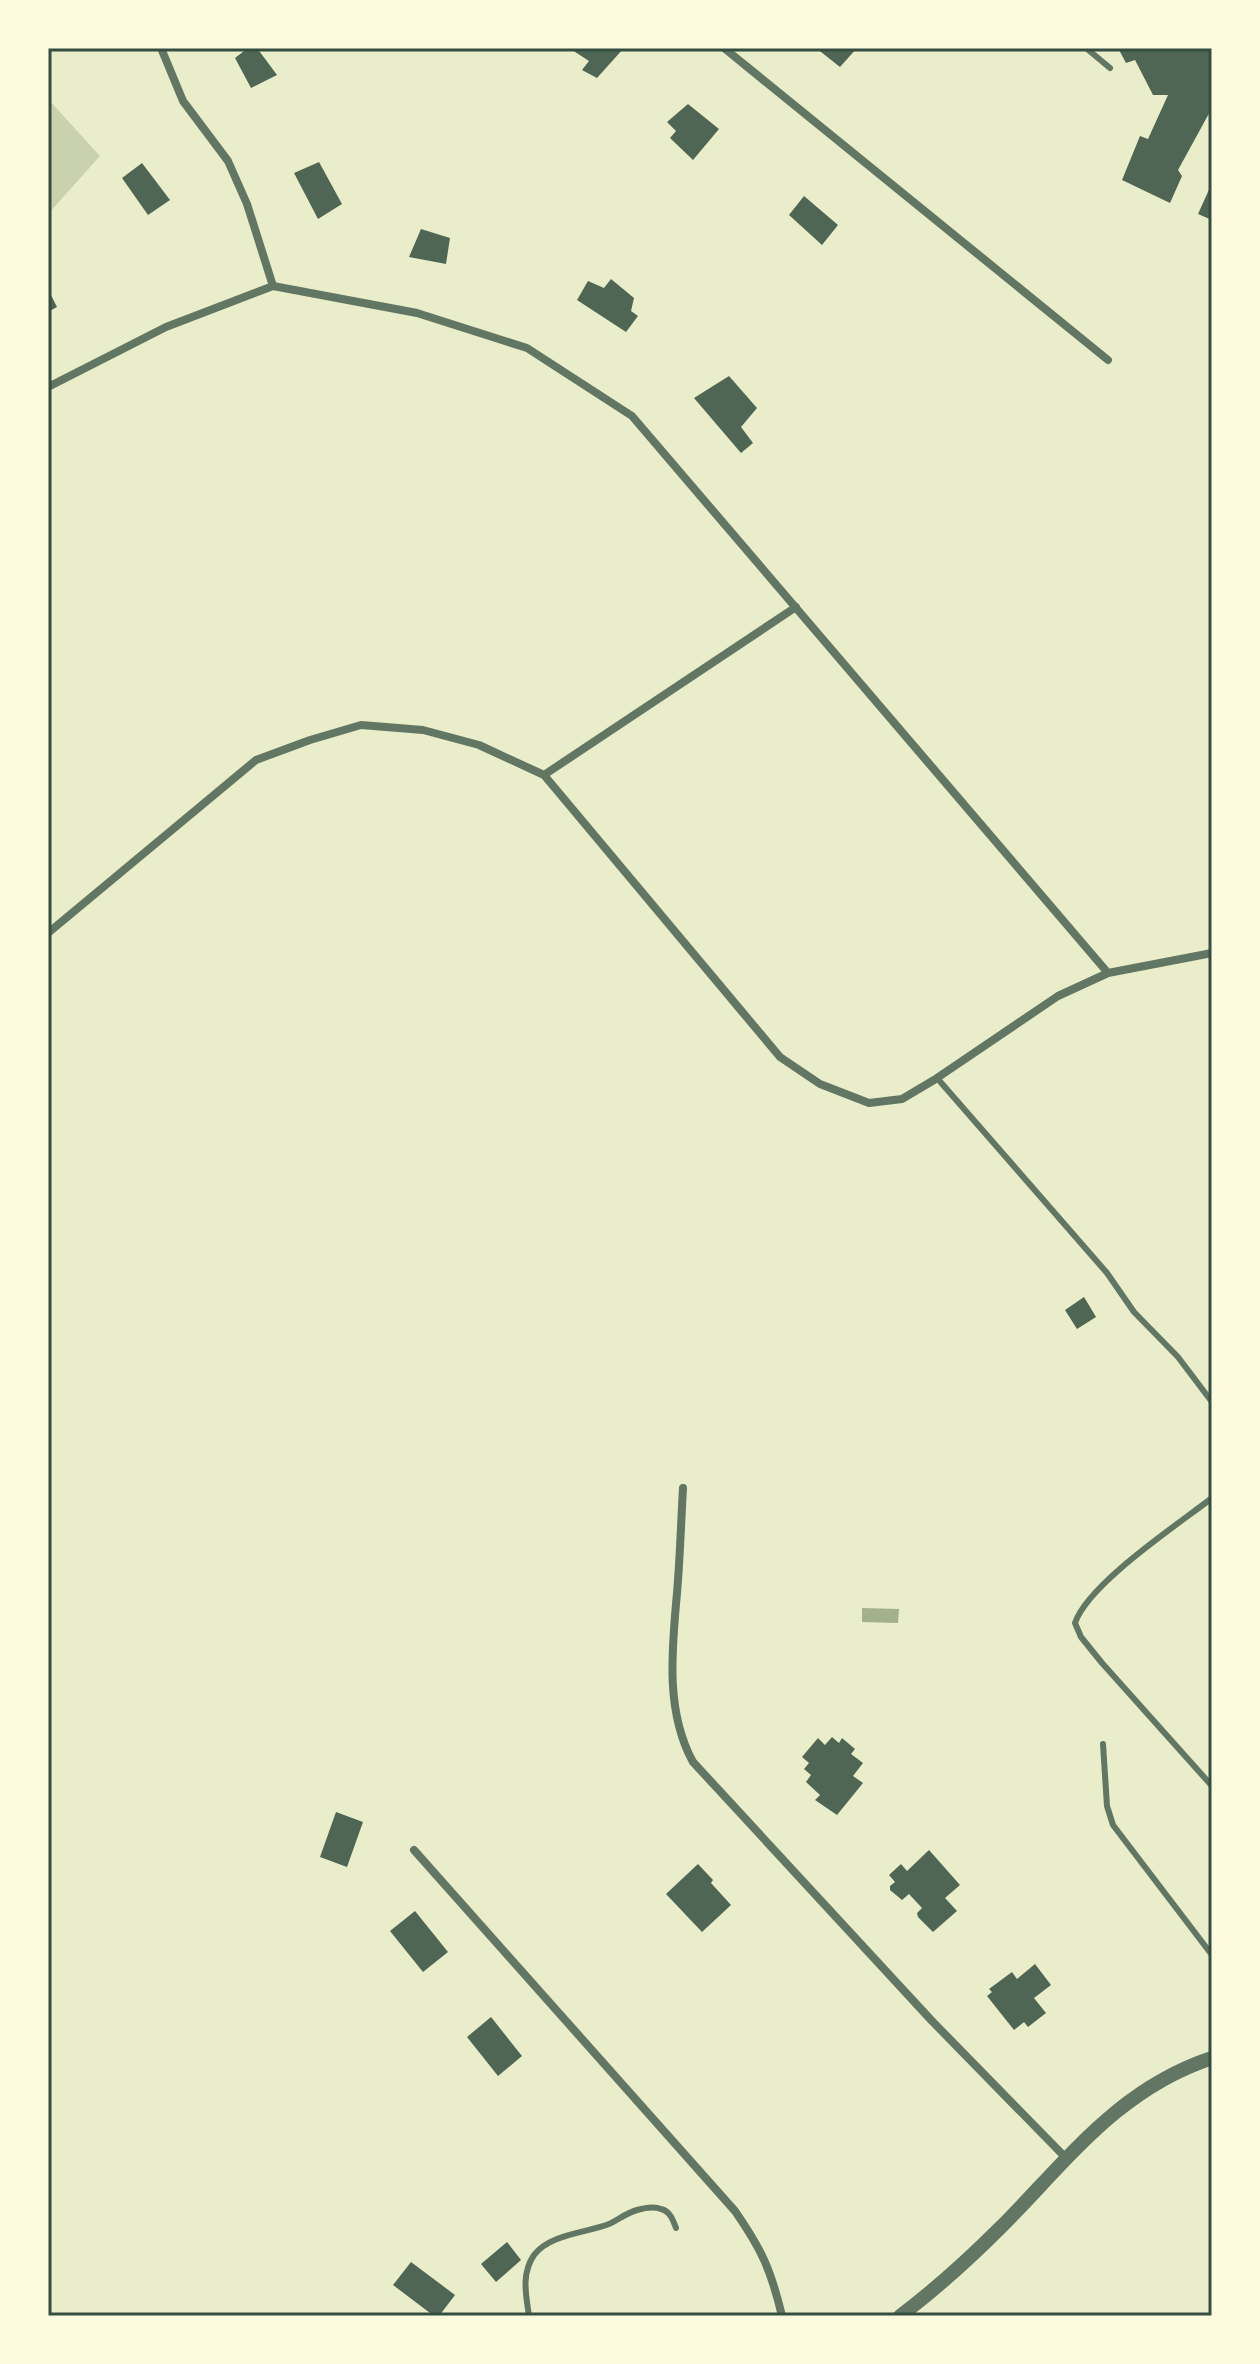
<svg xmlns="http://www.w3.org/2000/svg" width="1260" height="2364" viewBox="0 0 1260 2364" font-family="'Fira Sans',sans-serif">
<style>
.green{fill:#cad2ad}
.water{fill:#a3b18a}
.building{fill:#4f6655}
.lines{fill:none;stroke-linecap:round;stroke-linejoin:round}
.service{stroke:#617663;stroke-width:6}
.minor{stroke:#617663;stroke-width:8}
.tertiary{stroke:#617663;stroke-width:14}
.neatline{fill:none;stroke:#344e41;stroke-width:3}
</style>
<rect width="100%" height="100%" fill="#e9edc9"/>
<path class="green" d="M 48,99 L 100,156 L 48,214 Z"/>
<path class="water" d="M 862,1608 L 899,1609 L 898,1623 L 862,1622 Z"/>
<path class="building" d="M 248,48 L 257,48 L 277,75 L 251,88 L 235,58 Z
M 569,48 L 621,48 L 623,49 L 597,78 L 582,70 L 589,61 Z
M 816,48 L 857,48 L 840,67 Z
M 1118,48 L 1212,50 L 1212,108 L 1178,170 L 1182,176 L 1170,203 L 1122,180 L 1140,136 L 1148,139 L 1168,95 L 1153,95 L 1135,60 L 1126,63 Z
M 688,104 L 719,129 L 693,160 L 670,138 L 676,131 L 667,122 Z
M 319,162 L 342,204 L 318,219 L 294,173 Z
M 142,163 L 170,200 L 148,215 L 122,178 Z
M 1212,183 L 1212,220 L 1198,214 Z
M 804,196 L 838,225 L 822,245 L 789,215 Z
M 421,229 L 450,238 L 446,264 L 409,257 Z
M 611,279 L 634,298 L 631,311 L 638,316 L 626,332 L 577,300 L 588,281 L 604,288 Z
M 48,289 L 57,307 L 48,312 Z
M 729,376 L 757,408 L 741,427 L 753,443 L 741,453 L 694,398 Z
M 1084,1297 L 1096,1317 L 1077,1329 L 1065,1310 Z
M 832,1737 L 839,1743 L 842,1738 L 855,1749 L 851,1754 L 863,1763 L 853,1776 L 863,1783 L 837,1815 L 815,1800 L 820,1795 L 806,1782 L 811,1775 L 804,1769 L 809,1763 L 802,1757 L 818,1738 L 825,1745 Z
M 336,1812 L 363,1822 L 347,1867 L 320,1857 Z
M 929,1850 L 960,1885 L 945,1898 L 957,1911 L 933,1932 L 918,1917 L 917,1913 L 922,1908 L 909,1894 L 902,1900 L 890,1890 L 890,1886 L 895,1882 L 889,1875 L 901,1864 L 907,1871 Z
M 698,1864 L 713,1880 L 711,1883 L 731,1905 L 702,1932 L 666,1894 Z
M 415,1911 L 448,1952 L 423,1972 L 390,1931 Z
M 1035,1964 L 1051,1985 L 1034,1998 L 1046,2013 L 1028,2027 L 1024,2022 L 1014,2030 L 987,1996 L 992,1992 L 989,1989 L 1012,1972 L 1017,1979 Z
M 491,2017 L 522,2056 L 498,2076 L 467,2037 Z
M 507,2242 L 521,2260 L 496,2282 L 481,2264 Z
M 411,2262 L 455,2295 L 439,2316 L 434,2316 L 393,2285 Z"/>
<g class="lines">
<path class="service" d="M 1086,48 L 1110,68
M 937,1078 L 1107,1273 L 1134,1312 L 1178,1357 L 1212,1402
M 1212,1498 C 1177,1525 1088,1584 1075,1623 L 1081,1637 L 1102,1663 L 1212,1786
M 1103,1744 L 1107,1806 L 1113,1825 L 1212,1955
M 529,2316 C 526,2295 521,2274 534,2255 C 550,2234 586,2233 609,2224 C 618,2220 626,2213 637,2210 C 644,2208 654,2206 661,2209 C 670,2211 673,2220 676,2228"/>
<path class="minor" d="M 161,48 L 183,101 L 228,161 L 247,204 L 273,286
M 724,48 L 1108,360
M 48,387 L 166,327 L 273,286 L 417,313 L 527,348 L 632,416 L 1108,973
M 544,775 L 796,607
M 48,933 L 256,760 L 310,740 L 361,725 L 423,730 L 479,745 L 544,775 L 780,1057 L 820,1084 L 869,1103 L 902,1099 L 934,1080 L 1058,996 L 1108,973 L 1212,953
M 683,1488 C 681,1523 680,1558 677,1593 C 672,1649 665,1711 693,1762 L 932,2021 L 1066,2158
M 414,1850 L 735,2211 C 762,2250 771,2270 782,2316"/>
<path class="tertiary" d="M 900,2316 C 936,2289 969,2259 1001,2227 C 1067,2161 1118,2089 1212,2058"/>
</g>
<rect width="1260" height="2364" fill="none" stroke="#fefae0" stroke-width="100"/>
<rect x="50" y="50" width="1160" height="2264" class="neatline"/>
</svg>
